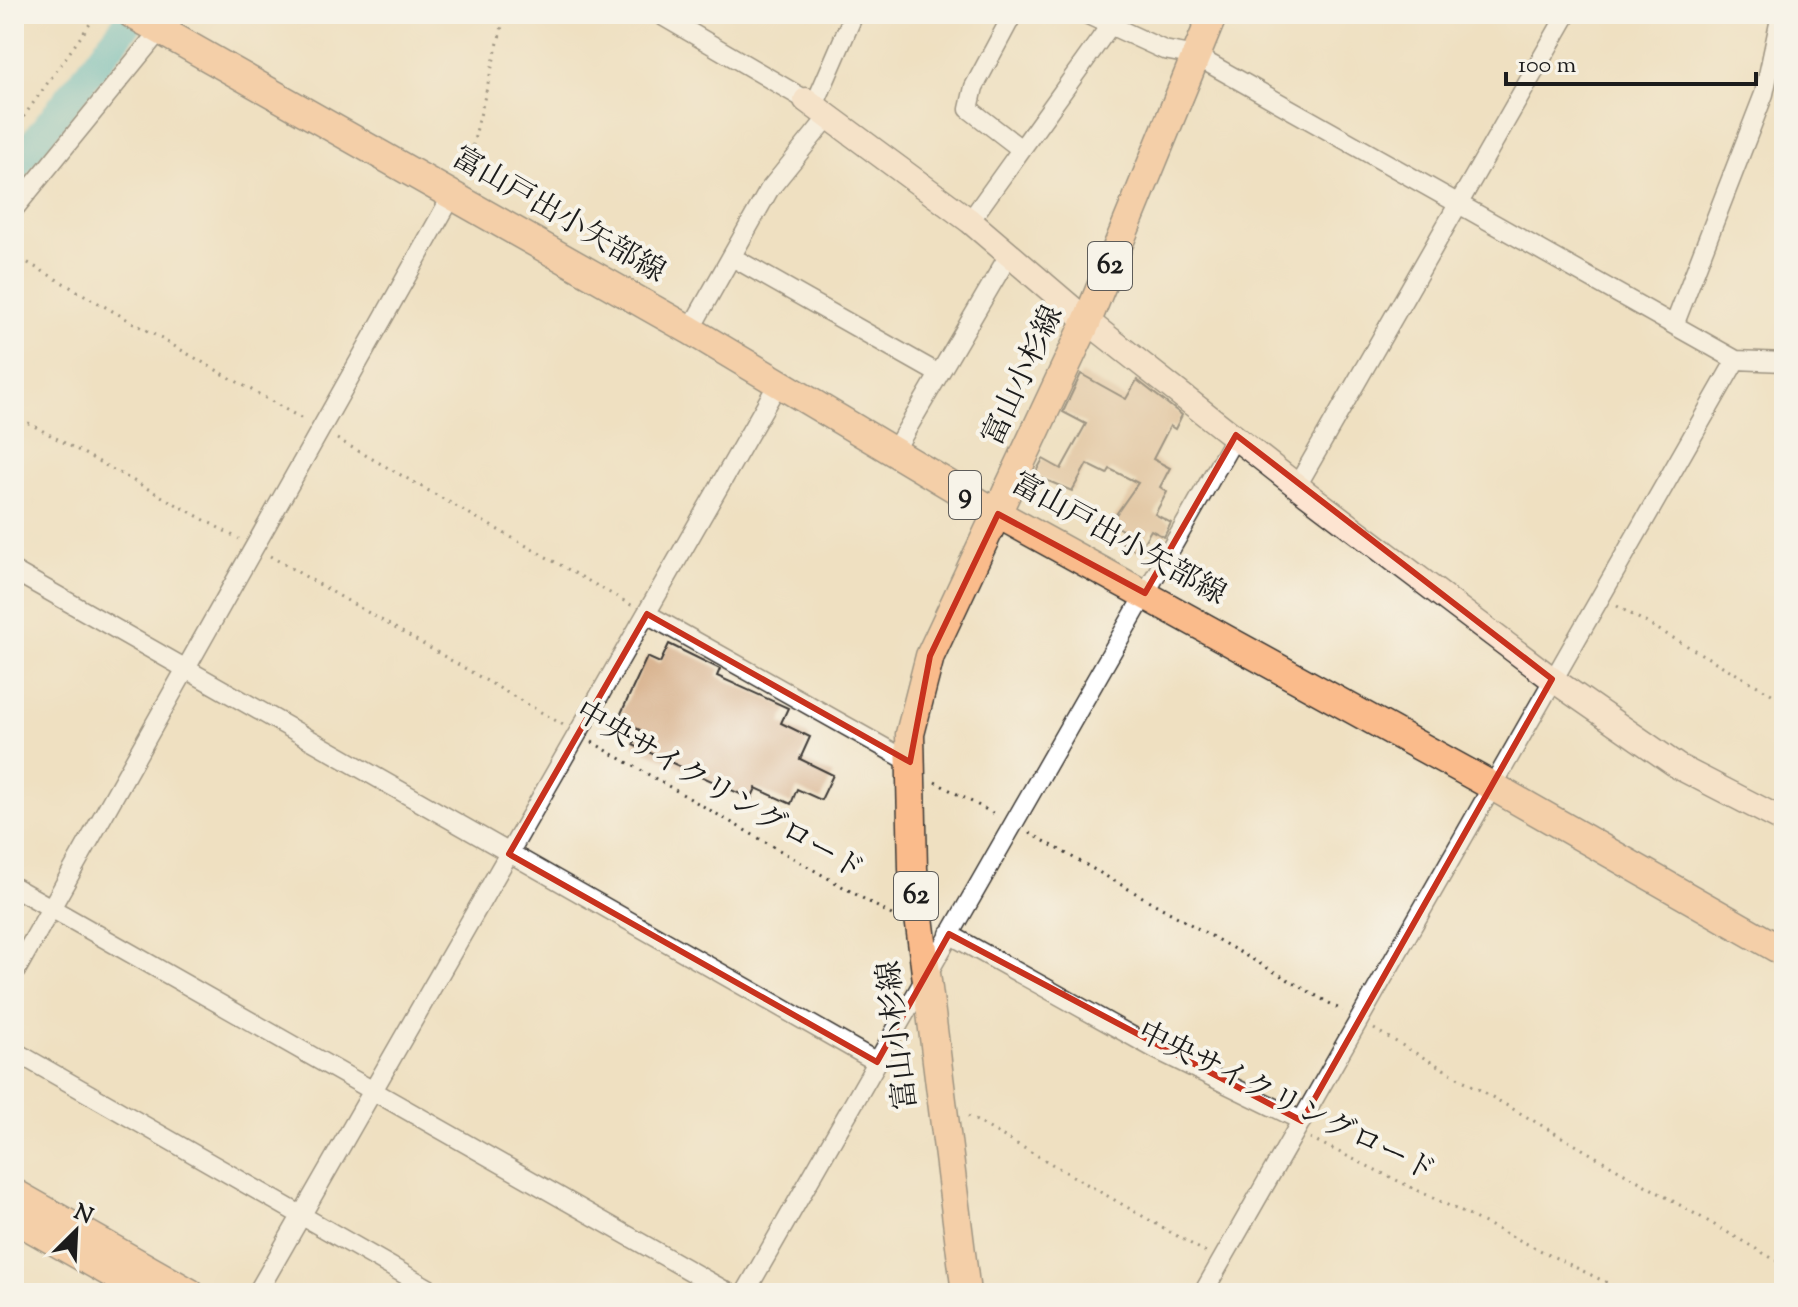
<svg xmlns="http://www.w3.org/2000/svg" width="1798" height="1307" viewBox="0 0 1798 1307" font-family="'Sorts Mill Goudy','Noto Serif JP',serif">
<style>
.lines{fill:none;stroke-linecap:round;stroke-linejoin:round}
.river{stroke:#4fbbc9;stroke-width:30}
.building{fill:#d5ac85}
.street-casing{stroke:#3c3935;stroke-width:21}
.secondary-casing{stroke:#3c3935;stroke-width:27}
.primary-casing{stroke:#3c3935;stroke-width:31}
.path{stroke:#3c3935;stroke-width:3;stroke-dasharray:2 6;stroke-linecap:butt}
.street{stroke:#fff;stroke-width:18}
.secondary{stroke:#fde4d1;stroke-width:24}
.primary{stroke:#fabb8b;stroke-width:28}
.marked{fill:none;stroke:#c8321e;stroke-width:6;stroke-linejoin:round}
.labels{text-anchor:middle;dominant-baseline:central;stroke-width:8;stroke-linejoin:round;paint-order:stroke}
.shield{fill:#f7f3e8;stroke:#5e5c59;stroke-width:2}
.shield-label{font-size:28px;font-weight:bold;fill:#1c1c1c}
.street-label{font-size:30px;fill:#1c1c1c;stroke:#f7f3e8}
</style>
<rect width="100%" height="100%" fill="#f7f3e8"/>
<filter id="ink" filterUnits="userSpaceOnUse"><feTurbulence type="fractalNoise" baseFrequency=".0125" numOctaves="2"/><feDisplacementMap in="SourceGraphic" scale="16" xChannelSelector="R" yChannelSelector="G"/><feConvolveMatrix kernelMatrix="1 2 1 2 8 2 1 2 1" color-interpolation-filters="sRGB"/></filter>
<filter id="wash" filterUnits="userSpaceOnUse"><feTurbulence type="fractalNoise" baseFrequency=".006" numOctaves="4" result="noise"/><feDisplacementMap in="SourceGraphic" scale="32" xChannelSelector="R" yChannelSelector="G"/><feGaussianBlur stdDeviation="1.8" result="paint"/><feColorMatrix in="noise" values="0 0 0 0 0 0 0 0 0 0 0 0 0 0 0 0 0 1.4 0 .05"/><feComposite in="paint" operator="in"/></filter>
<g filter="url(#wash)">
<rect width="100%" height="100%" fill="#efe0c1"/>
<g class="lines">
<path class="river" d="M 14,168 L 135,14"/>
</g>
<g id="blocks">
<path class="building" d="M 1081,374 L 1126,399 L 1137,380 L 1182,415 L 1175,429 L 1170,426 L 1153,459 L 1170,468 L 1160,487 L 1167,492 L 1155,514 L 1171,523 L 1164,537 L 1151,530 L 1138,552 L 1122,543 L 1127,533 L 1110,523 L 1138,483 L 1110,469 L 1107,474 L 1087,464 L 1072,491 L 1034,475 L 1043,459 L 1061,469 L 1086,424 L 1063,412 Z
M 669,644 L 720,669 L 717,676 L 788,708 L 781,723 L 810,737 L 800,759 L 833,775 L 821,800 L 797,789 L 791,804 L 756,788 L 751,799 L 633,745 L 640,730 L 618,720 L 647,657 L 660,663 Z"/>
</g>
</g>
<g filter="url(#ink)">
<use href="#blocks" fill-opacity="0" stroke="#3c3935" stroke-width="2"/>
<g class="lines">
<g class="street-casing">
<path id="street" d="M 659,14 L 806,100
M 1013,14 L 974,87 L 969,109 L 1021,149
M 1086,14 L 1164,50 L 1196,56 L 1736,360 L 1784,362
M 814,106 L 854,14
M 14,209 L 160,30
M 970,221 L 1109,27 L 1115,14
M 732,257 L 939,374
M 1675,323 L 1764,94 L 1781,14
M 690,330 L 769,190 L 829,116
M 893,453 L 1010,253
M 1297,486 L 1567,14
M 14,571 L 877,1062
M 647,614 L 910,762
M 14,887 L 729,1293
M 949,934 L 1157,1050 L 1302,1121
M 14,974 L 453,194
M 14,1051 L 437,1293
M 257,1293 L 779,382
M 745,1293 L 1236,435
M 1203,1293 L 1736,360"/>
</g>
<g class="secondary-casing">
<path id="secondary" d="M 160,30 L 173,14
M 806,100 L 970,221 L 1087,321 L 1297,486 L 1552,679 L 1679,767 L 1784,821"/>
</g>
<g class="primary-casing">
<path id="primary" d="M 132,14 L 690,330 L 998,514 L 1494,787 L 1784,952
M 14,1193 L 190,1293
M 14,1218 L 146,1293
M 966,1293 L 913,869 L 910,734 L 930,656 L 1087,321 L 1213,14"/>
</g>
<path class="path" d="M 14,130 L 97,14
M 465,177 L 505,14
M 14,255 L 306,421
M 14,415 L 239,539
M 337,439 L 633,606
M 270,556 L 565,726
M 1617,606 L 1784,701
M 592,742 L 897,918
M 935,782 L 998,816
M 1030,833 L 1343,1011
M 1374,1029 L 1784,1265
M 892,1071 L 916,1085
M 968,1116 L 1207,1253
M 1310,1138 L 1628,1293"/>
<use href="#street" class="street"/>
<use href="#secondary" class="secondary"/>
<use href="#primary" class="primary"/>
</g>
</g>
<path d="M0 0H1798V1307H0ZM 1236,435 L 1552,679 L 1302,1121 L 949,934 L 877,1062 L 509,854 L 647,614 L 910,762 L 930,656 L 998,514 L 1145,593 Z" fill="#efe0c1" fill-opacity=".55" fill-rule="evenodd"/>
<path class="marked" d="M 1236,435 L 1552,679 L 1302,1121 L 949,934 L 877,1062 L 509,854 L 647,614 L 910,762 L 930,656 L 998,514 L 1145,593 Z"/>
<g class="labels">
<g class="shield">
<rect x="1088" y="242" width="44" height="48" rx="6"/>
<rect x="949" y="471" width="32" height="48" rx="6"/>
<rect x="894" y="872" width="44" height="48" rx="6"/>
</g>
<g class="shield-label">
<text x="1110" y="266">62</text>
<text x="965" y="495">9</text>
<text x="916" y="896">62</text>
</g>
<g class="street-label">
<text transform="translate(558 216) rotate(30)">富山戸出小矢部線</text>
<text transform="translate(1024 376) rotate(-65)">富山小杉線</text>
<text transform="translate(1118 540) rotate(29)">富山戸出小矢部線</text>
<text transform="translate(719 792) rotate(30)">中央サイクリングロード</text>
<text transform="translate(899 1035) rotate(-97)">富山小杉線</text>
<text transform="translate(1286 1103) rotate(26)">中央サイクリングロード</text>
</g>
</g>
<rect width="1798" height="1307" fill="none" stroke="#f7f3e8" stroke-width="48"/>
<g transform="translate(76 1231) rotate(24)" stroke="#f7f3e8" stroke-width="6" paint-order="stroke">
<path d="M0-6L14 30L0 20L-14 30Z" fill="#1c1c1c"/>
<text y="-12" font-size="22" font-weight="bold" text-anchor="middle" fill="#1c1c1c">N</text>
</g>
<path d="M1506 72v12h250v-12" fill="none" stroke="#1c1c1c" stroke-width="4"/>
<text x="1518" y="72" font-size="24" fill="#1c1c1c" stroke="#f7f3e8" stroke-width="6" paint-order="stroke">100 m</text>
</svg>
